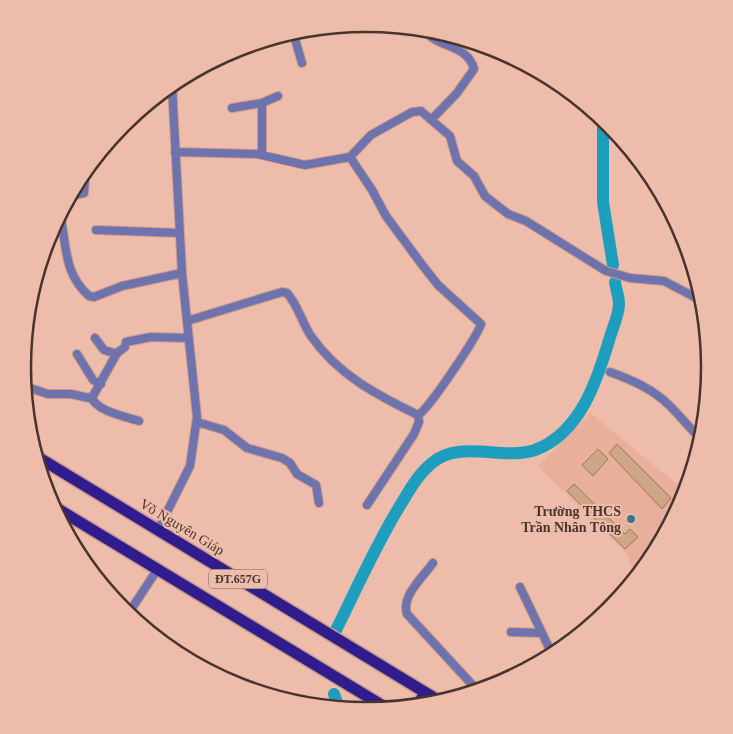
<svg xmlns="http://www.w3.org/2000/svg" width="733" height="734" viewBox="0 0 733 734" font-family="'Times New Roman',serif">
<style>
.built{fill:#e8af9a}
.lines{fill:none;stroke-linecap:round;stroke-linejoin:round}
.river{stroke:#1e9ebf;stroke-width:12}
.building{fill:#cea686;stroke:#9c7758}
.minor-casing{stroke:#c69b8c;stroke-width:10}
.primary-casing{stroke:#c69b8c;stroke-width:14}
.minor{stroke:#6e72ad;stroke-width:8}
.primary{stroke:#301c8c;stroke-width:11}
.poi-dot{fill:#36768a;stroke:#eebcaa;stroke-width:2}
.labels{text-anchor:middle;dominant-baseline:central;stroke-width:4;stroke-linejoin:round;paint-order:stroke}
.shield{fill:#eebcaa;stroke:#7a5d52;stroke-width:1}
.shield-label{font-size:12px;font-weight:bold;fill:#48342d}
.poi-label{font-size:14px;font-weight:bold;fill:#48342d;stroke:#eebcaa;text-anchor:end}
.street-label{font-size:14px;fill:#48342d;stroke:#eebcaa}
.rim{fill:none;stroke:#48342d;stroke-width:2.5}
</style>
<rect width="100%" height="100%" fill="#eebcaa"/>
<path class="built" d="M 590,413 L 683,489 L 657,549 L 640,573 L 629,563 L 629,556 L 538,466 Z"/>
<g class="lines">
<path class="river" d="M 603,118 L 603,202 L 613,265
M 334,634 C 355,592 374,549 398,509 C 408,493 417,475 432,463 C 460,439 503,461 535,450 C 581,433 598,378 610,337 C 613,327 619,314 619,304 C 619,297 616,289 615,282
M 334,694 L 339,708"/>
</g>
<path class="building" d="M 617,444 L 671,498 L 662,509 L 609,453 Z
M 598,449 L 608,459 L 593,476 L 582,465 Z
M 574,484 L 625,534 L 630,529 L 638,537 L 625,549 L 567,491 Z"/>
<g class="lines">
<g class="minor-casing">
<path id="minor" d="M 424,29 C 436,49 467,43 474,69 L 457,93 L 432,119
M 293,32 L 302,63
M 232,108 L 262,103
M 175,152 L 257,154 L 305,165 L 350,157 L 372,190 L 386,216 L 423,266 L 438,285 L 481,324 C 478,335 427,412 418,415 C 377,395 338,375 311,336 C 302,323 298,305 287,293 L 282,292 L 187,321
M 262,155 L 262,103 L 278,96
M 350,157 L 371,135 L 412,112 L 421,111 L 450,136 L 457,161 L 474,176 L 485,196 L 508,214 L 526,221 L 606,271 L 630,278 L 664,281 L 704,302
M 70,196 L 84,193 L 85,179 L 82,174
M 60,214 C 67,245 63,273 89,296 L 94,297 L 122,286 L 182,273
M 96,230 L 180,233
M 95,338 L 104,350 L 117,354
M 77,354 L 93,380 L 101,384
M 610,372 C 632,380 653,389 670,406 C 681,417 691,430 702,440
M 24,386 L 48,394 L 71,394 L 89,398 L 93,396 L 117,353 L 125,347 L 126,342 L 151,337 L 188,338
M 91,397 C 98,412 124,416 139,421
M 197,422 L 224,430 L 247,448 L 282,458 L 290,463 L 297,474 L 316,485 L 319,503
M 367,505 L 414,434 L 419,422 L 418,415
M 158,530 L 190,466 L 197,417 L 182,273 L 172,84
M 433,563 C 423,577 401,596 407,614 L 478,691
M 520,587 L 553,656
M 128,614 L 157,570
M 511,632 L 542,633"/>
</g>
<g class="primary-casing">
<path id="primary" d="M 36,456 L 441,702
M 53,506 L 388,709
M 417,706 L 425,693"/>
</g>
<use href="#minor" class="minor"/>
<use href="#primary" class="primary"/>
</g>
<circle class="poi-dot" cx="631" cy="519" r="5"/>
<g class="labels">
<rect class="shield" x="209" y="569.5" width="58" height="19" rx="4"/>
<g class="shield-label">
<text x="238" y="579">ĐT.657G</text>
</g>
<g class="poi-label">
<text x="621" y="511">Trường THCS<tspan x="621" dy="16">Trần Nhân Tông</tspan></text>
</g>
<g class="street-label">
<text transform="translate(182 527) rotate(31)">Võ Nguyên Giáp</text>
</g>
</g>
<path d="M0 0H733V734H0ZM31 367a335 335 0 1 1 670 0a335 335 0 1 1-670 0Z" fill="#eebcaa" fill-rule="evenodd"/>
<path class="rim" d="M31 367a335 335 0 1 1 670 0a335 335 0 1 1-670 0Z"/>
</svg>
